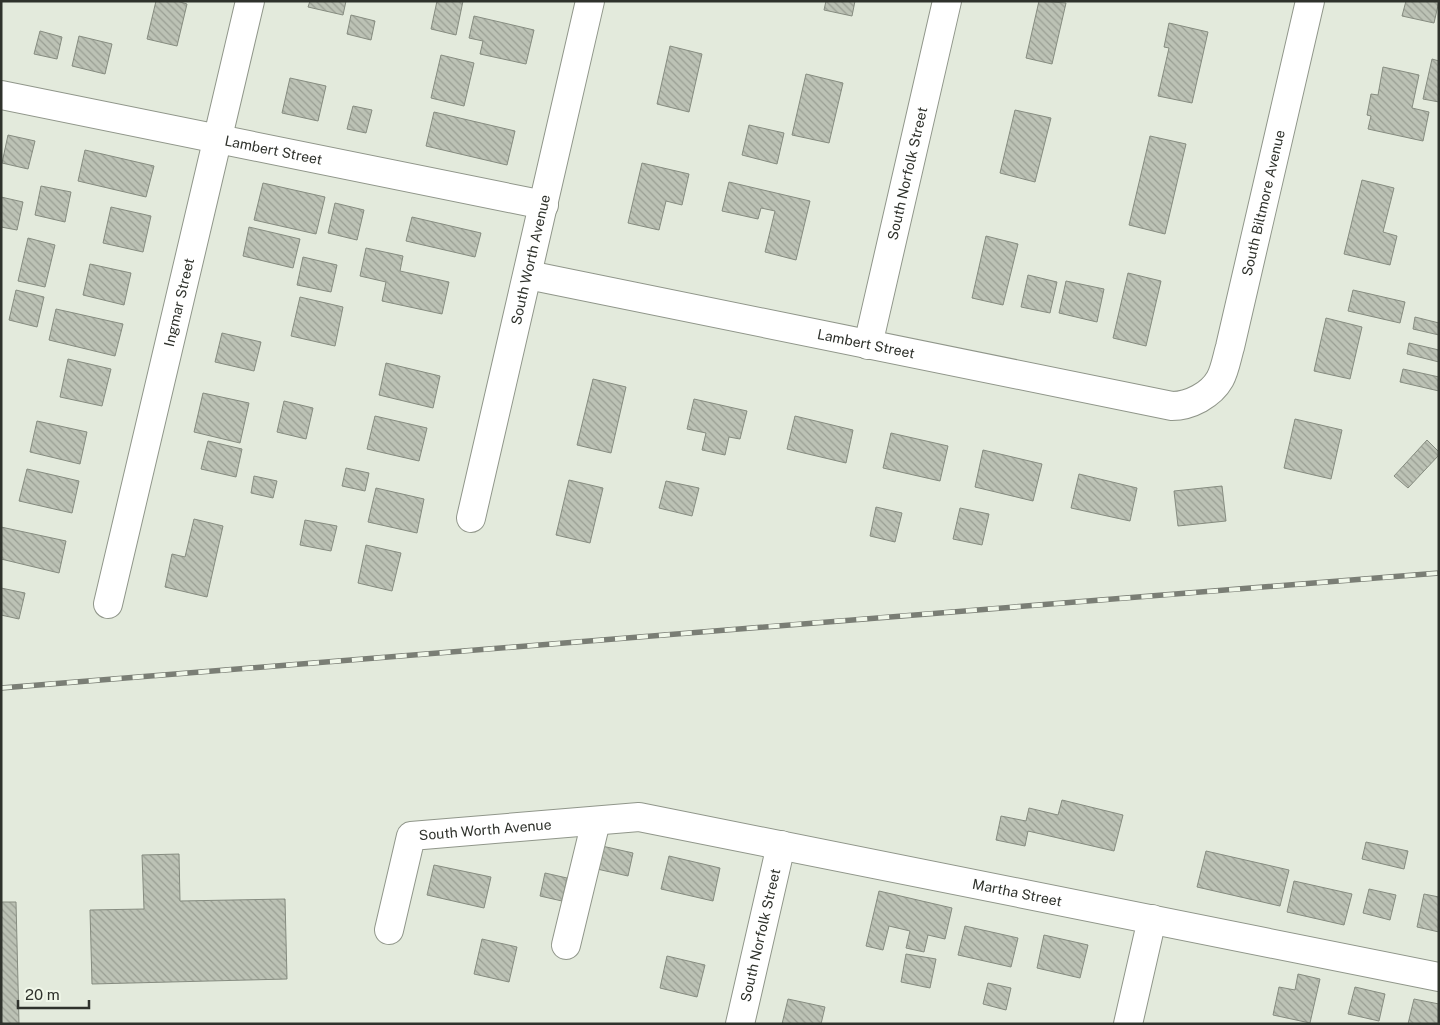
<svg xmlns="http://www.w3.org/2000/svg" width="1440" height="1025" viewBox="0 0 1440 1025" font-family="'Public Sans',sans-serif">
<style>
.building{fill:url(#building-back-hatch);stroke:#868c80}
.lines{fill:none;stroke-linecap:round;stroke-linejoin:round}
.street-casing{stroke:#90968a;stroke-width:30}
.street{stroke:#fff;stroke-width:28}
.rail-casing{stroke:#7a7e75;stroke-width:5.5}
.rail{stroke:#f0f7e9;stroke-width:4;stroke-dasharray:11;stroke-linecap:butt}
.labels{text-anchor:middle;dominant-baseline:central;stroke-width:5;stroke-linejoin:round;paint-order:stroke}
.street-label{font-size:14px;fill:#2f322c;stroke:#f0f7e9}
</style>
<defs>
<pattern id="building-back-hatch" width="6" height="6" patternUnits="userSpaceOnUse" patternTransform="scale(1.25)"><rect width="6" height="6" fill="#bcc2b5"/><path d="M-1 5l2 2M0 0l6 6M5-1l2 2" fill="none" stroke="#999e93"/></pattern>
</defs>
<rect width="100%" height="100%" fill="#e3eadc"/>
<path class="building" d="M 156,1 L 177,1 L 187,4 L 177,46 L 147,39 Z
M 310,1 L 346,1 L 343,15 L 308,7 Z
M 437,1 L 463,1 L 456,35 L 431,29 Z
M 826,1 L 855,1 L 852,16 L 824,10 Z
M 1039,1 L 1066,3 L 1052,64 L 1026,58 Z
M 1406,1 L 1439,1 L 1434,23 L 1402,16 Z
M 351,15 L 375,21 L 371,40 L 347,34 Z
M 474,16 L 534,30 L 526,64 L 480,54 L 483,41 L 469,38 Z
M 1169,23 L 1208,32 L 1192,103 L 1158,96 L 1169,48 L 1164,47 Z
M 40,31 L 62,37 L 57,59 L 34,54 Z
M 79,36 L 112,44 L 105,74 L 72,66 Z
M 670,46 L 702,54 L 689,112 L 657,104 Z
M 441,55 L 474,63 L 464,106 L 431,98 Z
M 1432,59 L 1439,61 L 1439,102 L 1423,99 Z
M 1383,67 L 1419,75 L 1412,108 L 1429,112 L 1423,141 L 1368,129 L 1371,116 L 1367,115 L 1371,94 L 1378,95 Z
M 806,74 L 843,83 L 829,143 L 792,135 Z
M 290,78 L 326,86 L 318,121 L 282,113 Z
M 353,106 L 372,110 L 366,133 L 347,129 Z
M 1015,110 L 1051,118 L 1035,182 L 1000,173 Z
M 434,112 L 515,131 L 507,165 L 426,146 Z
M 749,125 L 784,133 L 777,164 L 742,155 Z
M 8,135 L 35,141 L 28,169 L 2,163 Z
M 1150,136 L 1186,144 L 1165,234 L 1129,225 Z
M 85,150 L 154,166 L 146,197 L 78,181 Z
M 642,163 L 689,174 L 682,205 L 666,201 L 659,230 L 628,223 Z
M 1362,180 L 1394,188 L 1383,232 L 1397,236 L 1390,265 L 1344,254 Z
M 729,182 L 810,201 L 796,260 L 765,252 L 775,211 L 761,208 L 758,219 L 722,211 Z
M 263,183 L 325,197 L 316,234 L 254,220 Z
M 41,186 L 71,192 L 65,222 L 35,215 Z
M 1,197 L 23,202 L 17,230 L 1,227 Z
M 335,203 L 364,210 L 357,240 L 328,233 Z
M 111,207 L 151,216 L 143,252 L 103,243 Z
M 412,217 L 481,233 L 475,257 L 406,241 Z
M 249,227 L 300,239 L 293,268 L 243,256 Z
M 986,236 L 1018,244 L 1003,305 L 972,298 Z
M 28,238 L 55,245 L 45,287 L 18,281 Z
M 366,248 L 403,256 L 400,271 L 449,282 L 442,314 L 382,301 L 386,282 L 360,276 Z
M 303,257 L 337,265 L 331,292 L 297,285 Z
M 90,264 L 131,273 L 124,305 L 83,295 Z
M 1128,273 L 1161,281 L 1146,346 L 1113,338 Z
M 1028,275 L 1057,282 L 1050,313 L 1021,307 Z
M 1066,281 L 1104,289 L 1097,322 L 1059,313 Z
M 16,290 L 44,297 L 37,327 L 9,320 Z
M 1353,290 L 1405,302 L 1400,323 L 1348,311 Z
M 300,297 L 343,307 L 335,346 L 291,336 Z
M 56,309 L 123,324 L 115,356 L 49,340 Z
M 1415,317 L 1439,323 L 1439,335 L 1413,329 Z
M 1326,318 L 1362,327 L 1350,379 L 1314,371 Z
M 222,333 L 261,342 L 254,371 L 215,362 Z
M 1409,343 L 1439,350 L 1439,362 L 1407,354 Z
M 68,359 L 111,369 L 102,406 L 60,397 Z
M 386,363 L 440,376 L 433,408 L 379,395 Z
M 1403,369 L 1439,377 L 1439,391 L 1400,382 Z
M 593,379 L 626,387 L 611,453 L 577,445 Z
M 203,393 L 249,403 L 240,443 L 194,432 Z
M 694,399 L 747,411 L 740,439 L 729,437 L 725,455 L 702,450 L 706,433 L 687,429 Z
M 284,401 L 313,408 L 306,439 L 277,432 Z
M 375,416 L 427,428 L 419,461 L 367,449 Z
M 795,416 L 853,430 L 846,463 L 787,449 Z
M 1295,419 L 1342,430 L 1331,479 L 1284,468 Z
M 37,421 L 87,432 L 80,464 L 30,452 Z
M 891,433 L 948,446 L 940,481 L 883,468 Z
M 1427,440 L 1439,452 L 1439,455 L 1408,488 L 1394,476 Z
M 208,441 L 242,449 L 236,477 L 201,469 Z
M 983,450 L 1042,464 L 1033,501 L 975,487 Z
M 346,468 L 369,473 L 365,491 L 342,486 Z
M 27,469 L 79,481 L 72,513 L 19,501 Z
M 1079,474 L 1137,488 L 1130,521 L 1071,508 Z
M 254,476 L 277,481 L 273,498 L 251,493 Z
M 569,480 L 603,488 L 590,543 L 556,535 Z
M 666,481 L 699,488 L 692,516 L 659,508 Z
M 1222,486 L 1226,521 L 1178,526 L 1174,491 Z
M 376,488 L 424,499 L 417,533 L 368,522 Z
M 876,507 L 902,513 L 895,542 L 870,536 Z
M 960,508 L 989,514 L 982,545 L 953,539 Z
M 194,519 L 223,526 L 207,597 L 165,587 L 172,554 L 185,557 Z
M 305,520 L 337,526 L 331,551 L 300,545 Z
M 1,527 L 66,541 L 59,573 L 1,559 Z
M 366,545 L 401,553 L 392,591 L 358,583 Z
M 1,588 L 25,593 L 19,619 L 1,615 Z
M 1062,800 L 1123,815 L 1114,851 L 1028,831 L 1025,846 L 996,840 L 1001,816 L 1026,821 L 1029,808 L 1058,815 Z
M 1366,842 L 1408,851 L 1404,869 L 1362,859 Z
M 602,846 L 633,853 L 628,876 L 597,869 Z
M 1206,851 L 1289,870 L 1280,906 L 1197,887 Z
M 179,854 L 180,901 L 285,899 L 287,979 L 92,984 L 90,910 L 144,909 L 142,855 Z
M 669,856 L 720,868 L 713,901 L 661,889 Z
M 434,865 L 491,877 L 484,908 L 427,895 Z
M 545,873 L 567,878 L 562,901 L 540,896 Z
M 1294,881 L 1352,894 L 1344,925 L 1287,912 Z
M 1369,889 L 1396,895 L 1390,920 L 1363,913 Z
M 879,891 L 952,908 L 945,939 L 928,935 L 924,952 L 906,948 L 910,931 L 889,926 L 883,950 L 866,946 Z
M 1424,894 L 1439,897 L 1439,932 L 1417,927 Z
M 1,902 L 16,902 L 19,1024 L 1,1024 Z
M 965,926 L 1018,938 L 1011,967 L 958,955 Z
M 1044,935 L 1088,945 L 1080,978 L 1037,968 Z
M 482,939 L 517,947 L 509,982 L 474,974 Z
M 906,954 L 936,959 L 930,988 L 901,982 Z
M 667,956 L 705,965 L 697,997 L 660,988 Z
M 1298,974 L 1320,979 L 1310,1023 L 1273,1015 L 1279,987 L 1295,990 Z
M 988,983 L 1011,988 L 1006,1010 L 983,1004 Z
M 1355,987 L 1385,994 L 1379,1021 L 1348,1014 Z
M 788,999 L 825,1007 L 821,1024 L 782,1024 Z
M 1414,999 L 1439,1004 L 1439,1024 L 1408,1024 Z"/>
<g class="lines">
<g class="street-casing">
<g id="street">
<path id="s1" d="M 1,95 L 544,205"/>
<path id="s2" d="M 528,275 L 1172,406 C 1190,406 1211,395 1220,379 C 1225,370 1227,357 1230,347 L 1310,1"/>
<path id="s3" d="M 868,345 L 947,1"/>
<path id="s4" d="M 471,518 L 590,1"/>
<path id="s5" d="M 108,604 L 250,1"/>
<path id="s6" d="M 389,930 L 411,836 L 639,817 L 1439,977"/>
<path d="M 566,945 L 596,821"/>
<path id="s7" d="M 740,1024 L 781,845"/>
<path d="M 1128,1024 L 1152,919"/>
</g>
</g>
<use href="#street" class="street"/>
<g class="rail-casing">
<path id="rail" d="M 1,688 L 1439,573"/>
</g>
<use href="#rail" class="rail"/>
</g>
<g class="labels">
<g class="street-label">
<text stroke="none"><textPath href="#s1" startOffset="278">Lambert Street</textPath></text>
<text stroke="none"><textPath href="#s3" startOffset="176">South Norfolk Street</textPath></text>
<text stroke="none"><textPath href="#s2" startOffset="896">South Biltmore Avenue</textPath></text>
<text stroke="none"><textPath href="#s4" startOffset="265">South Worth Avenue</textPath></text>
<text stroke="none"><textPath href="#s5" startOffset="310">Ingmar Street</textPath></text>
<text stroke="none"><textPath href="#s2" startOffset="345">Lambert Street</textPath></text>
<text stroke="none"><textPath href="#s6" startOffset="171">South Worth Avenue</textPath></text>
<text stroke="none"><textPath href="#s6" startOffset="711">Martha Street</textPath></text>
<text stroke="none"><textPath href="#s7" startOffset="91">South Norfolk Street</textPath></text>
</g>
</g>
<rect width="1440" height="1025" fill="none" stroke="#2f322c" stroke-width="5"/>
<path d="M18 1000v8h71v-8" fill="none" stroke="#2f322c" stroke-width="2.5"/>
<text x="25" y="1000" font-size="15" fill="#2f322c" stroke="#f0f7e9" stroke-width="4" paint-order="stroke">20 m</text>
</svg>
